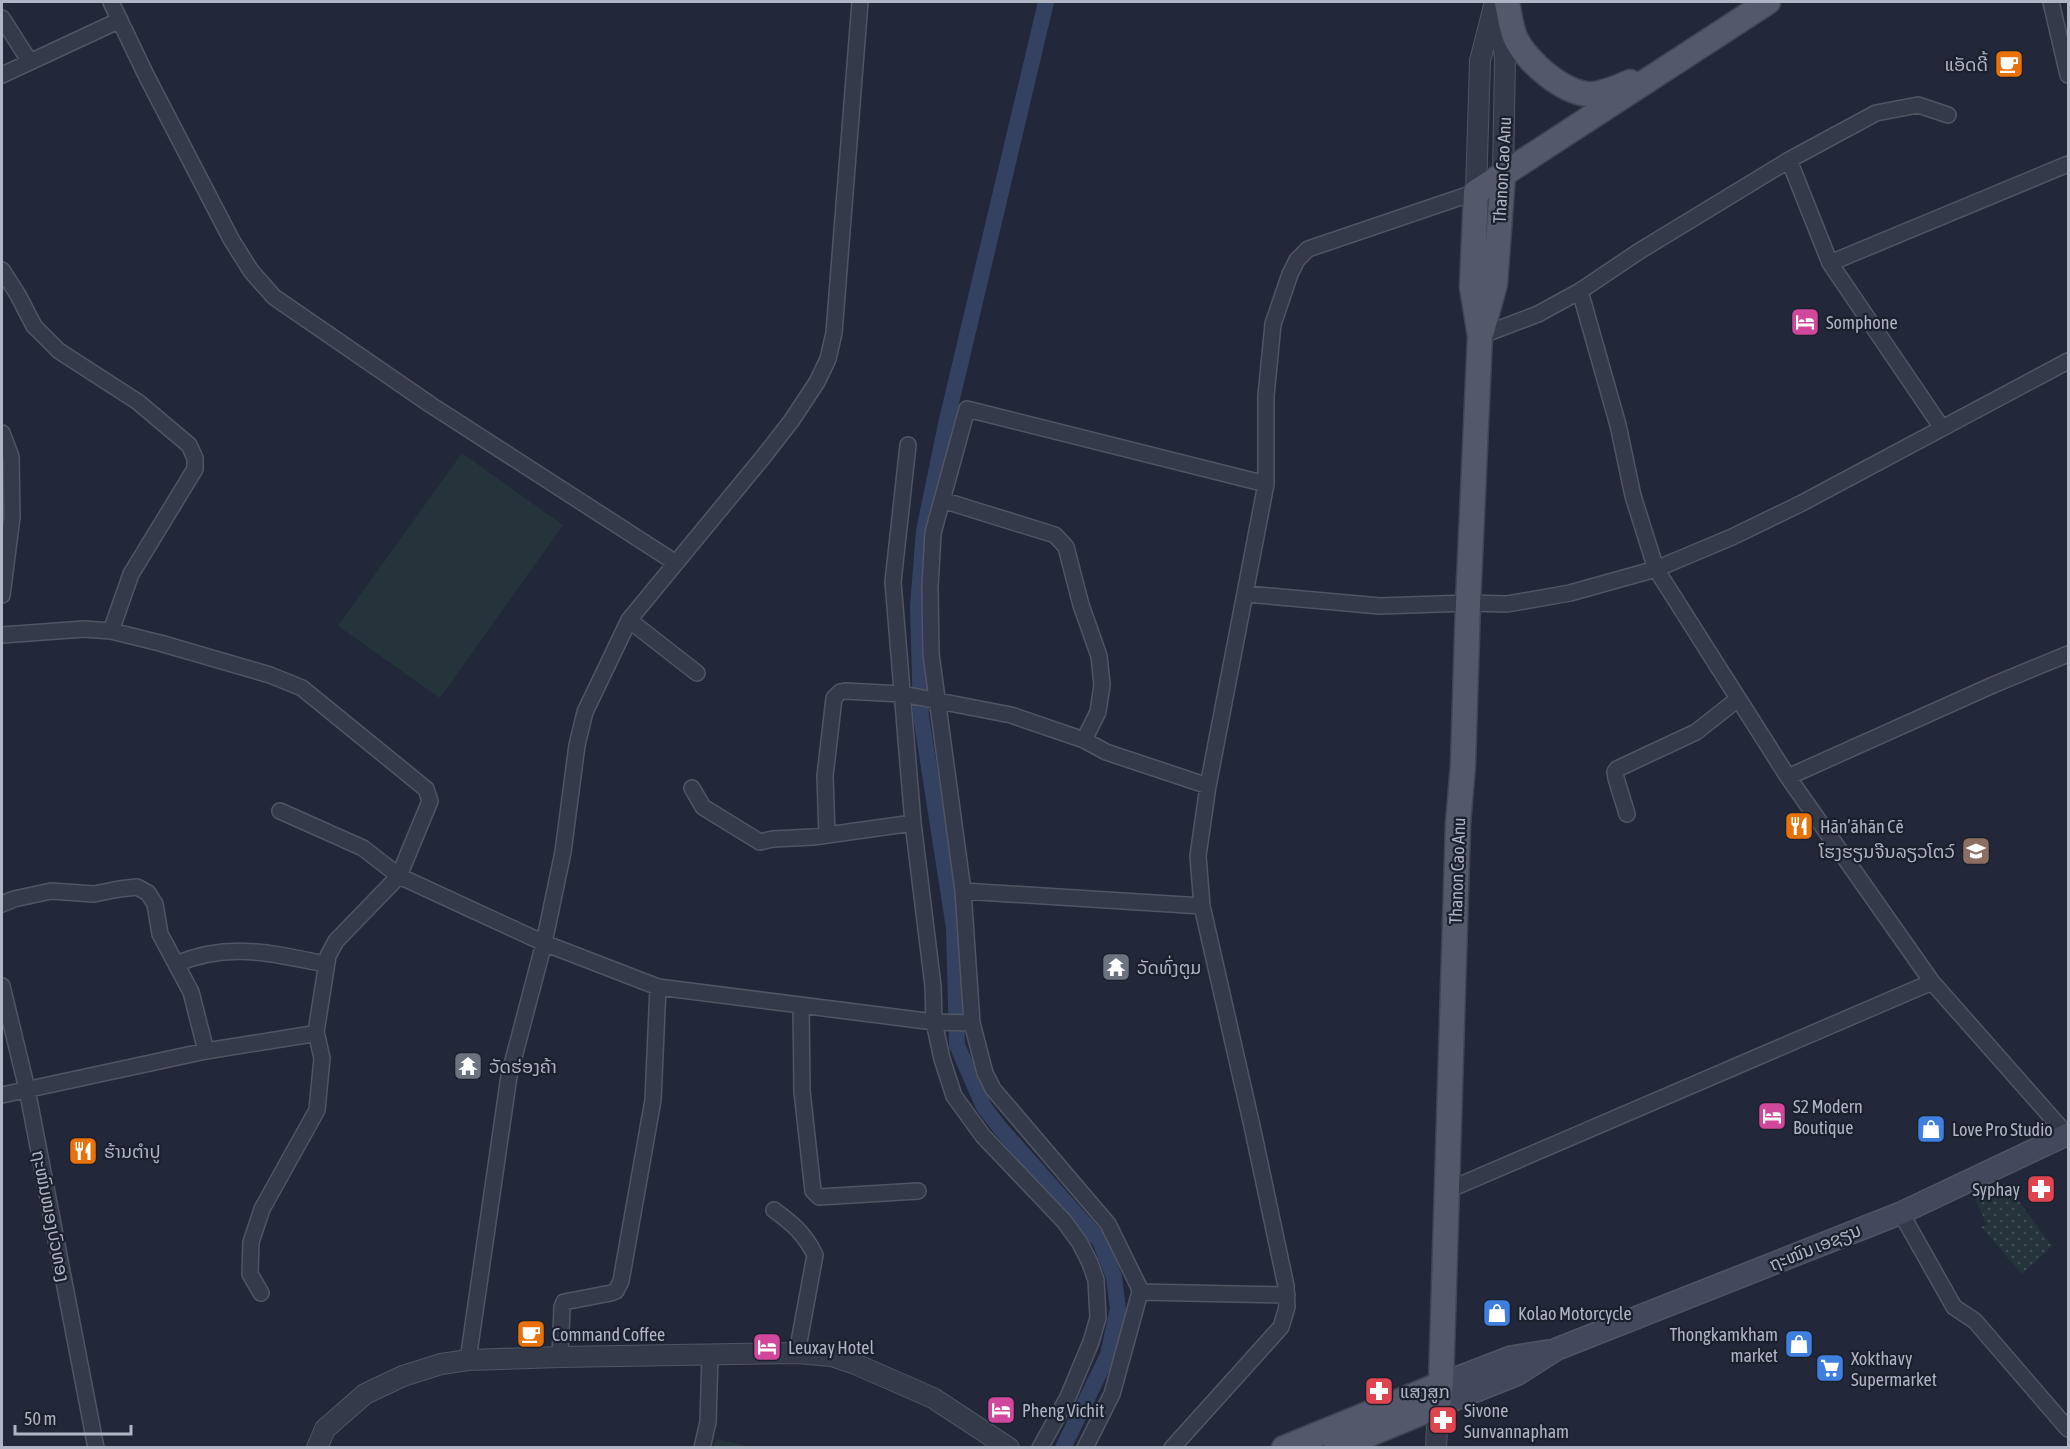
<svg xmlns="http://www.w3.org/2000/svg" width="2070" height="1449" viewBox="0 0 2070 1449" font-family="'Asap Condensed','Noto Sans Lao',sans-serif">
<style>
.grass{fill:url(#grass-dots)}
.forest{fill:url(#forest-crowns)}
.garden{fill:#24343a}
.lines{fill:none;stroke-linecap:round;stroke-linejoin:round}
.canal{stroke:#354161;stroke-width:16}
.minor-casing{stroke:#505564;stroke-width:18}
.tertiary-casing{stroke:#505564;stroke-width:22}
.secondary-casing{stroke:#505564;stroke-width:24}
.primary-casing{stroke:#3f4453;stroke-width:27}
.minor{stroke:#353a4a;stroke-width:15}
.tertiary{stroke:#353a4a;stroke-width:20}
.secondary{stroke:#43495d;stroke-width:21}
.primary{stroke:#53596a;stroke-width:24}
.labels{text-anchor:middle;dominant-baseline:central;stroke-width:4.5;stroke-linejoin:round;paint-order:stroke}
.poi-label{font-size:18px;fill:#b0b5c6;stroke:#1b202e;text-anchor:start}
.street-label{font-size:18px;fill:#b0b5c6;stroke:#1b202e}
</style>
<defs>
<pattern id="grass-dots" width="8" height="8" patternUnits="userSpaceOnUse" patternTransform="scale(1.5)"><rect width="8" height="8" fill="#24343a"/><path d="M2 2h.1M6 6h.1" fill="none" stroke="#414f55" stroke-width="1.8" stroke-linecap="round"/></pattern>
<pattern id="forest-crowns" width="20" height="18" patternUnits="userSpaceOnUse" patternTransform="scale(1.5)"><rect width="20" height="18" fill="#24343a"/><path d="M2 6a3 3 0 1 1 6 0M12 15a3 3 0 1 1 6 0" fill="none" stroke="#414f55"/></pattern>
</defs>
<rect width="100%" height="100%" fill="#222839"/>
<path class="grass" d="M 2005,1183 L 2052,1246 L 2022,1274 L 1981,1227 L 1987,1225 L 1975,1198 Z"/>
<path class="forest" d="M 716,1439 L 752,1447 L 714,1447 Z"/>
<path class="garden" d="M 462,453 L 563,525 L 440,698 L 338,626 Z"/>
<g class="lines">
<path class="canal" d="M 1046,2 L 946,424 L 924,531 L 918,606 L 921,716 L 954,928 L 957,1045 L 984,1107 L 1000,1128 L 1100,1241 L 1114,1277 L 1118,1309 L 1108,1355 L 1063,1448"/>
<g class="minor-casing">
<path id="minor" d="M 111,2 L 146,75 L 231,239 L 251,271 L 274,297 L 431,405 L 676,563
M 2051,2 L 2068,75
M 2,18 L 30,62
M 2,75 L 120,20
M 1789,160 L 1830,263 L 1942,428
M 1830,263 L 2068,164
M 2,270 L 18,295 L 34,326 L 59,351 L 138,402 L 189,445 L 195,458 L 195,469 L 131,574 L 111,631
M 1580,291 L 1618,425 L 1633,496 L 1656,569 L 1788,777 L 1932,982 L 2068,1136
M 1480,336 L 1538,314 L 1580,291 L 1638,252 L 1789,160 L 1876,113 L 1918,105 L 1948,115
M 2,433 L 11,457 L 12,517 L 2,595
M 908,445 L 893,582 L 913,823 L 933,986 L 934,1022 L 942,1059 L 954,1096 L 983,1136 L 1064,1221 L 1080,1243 L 1090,1263 L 1096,1280 L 1098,1318 L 1091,1342 L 1068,1397 L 1040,1448
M 942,500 L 1055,535 L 1066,547 L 1081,605 L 1099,656 L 1102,685 L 1098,712 L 1084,740
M 1246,594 L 1380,606 L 1468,603 L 1507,604 L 1570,593 L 1656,569 L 1732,537 L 1802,503 L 2068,361
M 629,620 L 697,673
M 2,635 L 84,629 L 111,631 L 160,643 L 270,675 L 302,688 L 426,789 L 430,801 L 399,876 L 336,941 L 328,956 L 316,1032 L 312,1034 L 206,1051 L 2,1095
M 1788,777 L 1993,685 L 2068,654
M 692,788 L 703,807 L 760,842 L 773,839 L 813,837 L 913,823
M 280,811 L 363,848 L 399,876 L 544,943 L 658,987 L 934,1022 L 972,1023
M 1627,814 L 1616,778 L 1615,772 L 1617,769 L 1696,732 L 1738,699
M 827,835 L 825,776 L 834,698 L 840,692 L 845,691 L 902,694 L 1011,715 L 1084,740 L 1106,752 L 1208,786
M 963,891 L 1202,906
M 2,904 L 14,899 L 51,891 L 94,894 L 119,889 L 137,887 L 148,893 L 155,904 L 160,934 L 191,992 L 206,1051
M 176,964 C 228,942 272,953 325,964
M 2,986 L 27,1089 L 96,1448
M 801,1006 L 802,1091 L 813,1191 L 819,1197 L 918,1191
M 1446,1191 L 1932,982
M 774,1210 C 792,1223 805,1234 815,1255 L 797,1353
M 1901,1213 L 1954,1307 L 1975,1321 L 2068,1429
M 1140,1292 L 1287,1295
M 261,1293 L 250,1274 L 251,1242 L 262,1209 L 317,1110 L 322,1058 L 316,1032
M 560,1357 L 562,1307 L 564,1302 L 611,1293 L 616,1291 L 621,1281 L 653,1100 L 658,987
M 468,1360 L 509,1076 L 544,943 L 563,852 L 577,745 L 585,712 L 629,620 L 764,456 L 792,420 L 817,382 L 828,359 L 834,333 L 860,2
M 702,1448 L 708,1422 L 710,1355
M 1085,1448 L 1112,1394 L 1140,1292 L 1139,1287 L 1108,1224 L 993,1089 L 985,1073 L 972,1023 L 963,891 L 931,654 L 930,587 L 933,533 L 967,409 L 1266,484
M 1172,1448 L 1281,1327 L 1287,1307 L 1286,1286 L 1252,1126 L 1202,906 L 1198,856 L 1208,786 L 1266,484 L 1266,396 L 1273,324 L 1290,274 L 1297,260 L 1308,249 L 1476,192"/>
</g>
<g class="tertiary-casing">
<path id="tertiary" d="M 1498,11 L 1505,57 L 1503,175
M 1476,192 L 1480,61 L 1495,2
M 317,1448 L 325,1429 L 365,1394 L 403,1376 L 441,1364 L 468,1360 L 560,1357 L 797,1353 L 832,1356 L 853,1363 L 933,1398 L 1009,1448
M 1436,1448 L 1438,1406"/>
</g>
<g class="secondary-casing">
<path id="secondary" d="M 1441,1384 L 1511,1357 L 1548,1351
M 1438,1406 L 1518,1374 L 1557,1349 L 1901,1213 L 2068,1134"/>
</g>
<g class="primary-casing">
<path id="primary" d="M 1507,2 C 1509,13 1511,27 1515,37 C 1526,62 1567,97 1595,94 C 1607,92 1619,87 1630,82
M 1482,331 L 1495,284 L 1503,175
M 1284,1448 L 1441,1384
M 1336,1448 L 1438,1406 L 1441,1384 L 1458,824 L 1463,765 L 1468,603 L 1480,336 L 1472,287 L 1476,192 L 1768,2"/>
</g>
<use href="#minor" class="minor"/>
<use href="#tertiary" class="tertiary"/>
<use href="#secondary" class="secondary"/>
<use href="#primary" class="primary"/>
</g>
<defs>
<g id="cafe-square" transform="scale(1.5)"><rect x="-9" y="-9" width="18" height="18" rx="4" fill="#e8710a" stroke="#1b202e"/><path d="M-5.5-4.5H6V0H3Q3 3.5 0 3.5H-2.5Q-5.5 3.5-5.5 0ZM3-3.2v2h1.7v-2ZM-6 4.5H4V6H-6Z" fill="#fff"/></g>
<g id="hotel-square" transform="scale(1.5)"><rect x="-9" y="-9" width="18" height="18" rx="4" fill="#d1479c" stroke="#1b202e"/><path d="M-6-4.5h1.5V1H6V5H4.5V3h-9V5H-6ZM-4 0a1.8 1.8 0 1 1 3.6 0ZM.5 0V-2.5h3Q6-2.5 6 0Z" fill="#fff"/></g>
<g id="restaurant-square" transform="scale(1.5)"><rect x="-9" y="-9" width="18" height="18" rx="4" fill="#e8710a" stroke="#1b202e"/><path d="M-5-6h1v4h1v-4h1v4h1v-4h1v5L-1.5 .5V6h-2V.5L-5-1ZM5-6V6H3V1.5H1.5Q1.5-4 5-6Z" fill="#fff"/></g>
<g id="school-square" transform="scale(1.5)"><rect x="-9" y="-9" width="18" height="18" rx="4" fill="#8d6e63" stroke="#1b202e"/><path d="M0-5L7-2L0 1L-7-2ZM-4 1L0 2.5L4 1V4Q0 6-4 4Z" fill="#fff"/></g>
<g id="temple-square" transform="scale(1.5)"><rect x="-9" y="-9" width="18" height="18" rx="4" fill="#6b7280" stroke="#1b202e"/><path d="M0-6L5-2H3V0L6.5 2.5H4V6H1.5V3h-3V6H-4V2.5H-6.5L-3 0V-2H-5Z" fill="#fff"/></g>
<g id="shop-square" transform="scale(1.5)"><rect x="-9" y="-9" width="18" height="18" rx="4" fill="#3f7fe0" stroke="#1b202e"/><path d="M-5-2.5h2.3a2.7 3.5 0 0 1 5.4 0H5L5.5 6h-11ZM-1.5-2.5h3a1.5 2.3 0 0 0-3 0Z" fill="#fff"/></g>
<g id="pharmacy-square" transform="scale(1.5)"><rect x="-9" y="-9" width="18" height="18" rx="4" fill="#e0444e" stroke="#1b202e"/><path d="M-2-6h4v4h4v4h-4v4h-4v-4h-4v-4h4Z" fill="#fff"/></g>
<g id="supermarket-square" transform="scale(1.5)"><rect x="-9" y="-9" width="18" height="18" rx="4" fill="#3f7fe0" stroke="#1b202e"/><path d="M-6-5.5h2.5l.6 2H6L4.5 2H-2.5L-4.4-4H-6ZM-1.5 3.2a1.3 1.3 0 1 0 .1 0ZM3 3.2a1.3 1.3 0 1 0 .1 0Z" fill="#fff"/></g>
</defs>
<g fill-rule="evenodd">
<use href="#cafe-square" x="2009" y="64"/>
<use href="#hotel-square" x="1805" y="322"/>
<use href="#restaurant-square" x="1799" y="826"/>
<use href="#school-square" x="1976" y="851"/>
<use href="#temple-square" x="1116" y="967"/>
<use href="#temple-square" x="468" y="1066"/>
<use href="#hotel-square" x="1772" y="1116"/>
<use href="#shop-square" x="1931" y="1129"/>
<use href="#restaurant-square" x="83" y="1151"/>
<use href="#pharmacy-square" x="2041" y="1189"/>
<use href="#shop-square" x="1497" y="1313"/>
<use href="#cafe-square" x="531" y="1334"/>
<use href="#shop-square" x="1799" y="1344"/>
<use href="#hotel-square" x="767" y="1347"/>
<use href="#supermarket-square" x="1830" y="1368"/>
<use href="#pharmacy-square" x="1379" y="1391"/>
<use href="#hotel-square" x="1001" y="1410"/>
<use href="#pharmacy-square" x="1443" y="1420"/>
</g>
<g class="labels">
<g class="poi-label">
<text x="1988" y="64" text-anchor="end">ແອັດດີ້</text>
<text x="1826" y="322">Somphone</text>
<text x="1820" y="826">Hān’āhān Cē</text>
<text x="1955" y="851" text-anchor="end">ໂຮງຮຽນຈີນລຽວໂຕວ໌</text>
<text x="1137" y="967">ວັດທົ່ງຕູມ</text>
<text x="489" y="1066">ວັດຮ່ອງຄ້າ</text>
<text x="1793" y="1106">S2 Modern<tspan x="1793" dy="21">Boutique</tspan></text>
<text x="1952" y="1129">Love Pro Studio</text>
<text x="104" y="1151">ຮ້ານຕຳປູ</text>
<text x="2020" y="1189" text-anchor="end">Syphay</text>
<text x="1518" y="1313">Kolao Motorcycle</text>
<text x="552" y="1334">Command Coffee</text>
<text x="1778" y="1334" text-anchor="end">Thongkamkham<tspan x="1778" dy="21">market</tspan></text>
<text x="788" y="1347">Leuxay Hotel</text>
<text x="1851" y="1358">Xokthavy<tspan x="1851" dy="21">Supermarket</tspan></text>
<text x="1400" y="1391">ແສງສູກ</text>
<text x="1022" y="1410">Pheng Vichit</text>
<text x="1464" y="1410">Sivone<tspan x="1464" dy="21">Sunvannapham</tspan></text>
</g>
<g class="street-label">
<text transform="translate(1502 170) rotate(-87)">Thanon Cao Anu</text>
<text transform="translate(1457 871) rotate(-88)">Thanon Cao Anu</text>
<text transform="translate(51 1216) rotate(79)">ຖະໜົນໜອງບົວທອງ</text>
<text transform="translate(1815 1247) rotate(-22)">ຖະໜົນ ເອຊຽນ</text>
</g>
</g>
<rect width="2070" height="1449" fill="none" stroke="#b0b5c6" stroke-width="6"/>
<path d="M15 1425v9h116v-9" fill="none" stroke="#b0b5c6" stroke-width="3"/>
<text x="24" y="1425" font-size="18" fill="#b0b5c6" stroke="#1b202e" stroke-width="4.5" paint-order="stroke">50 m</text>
</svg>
